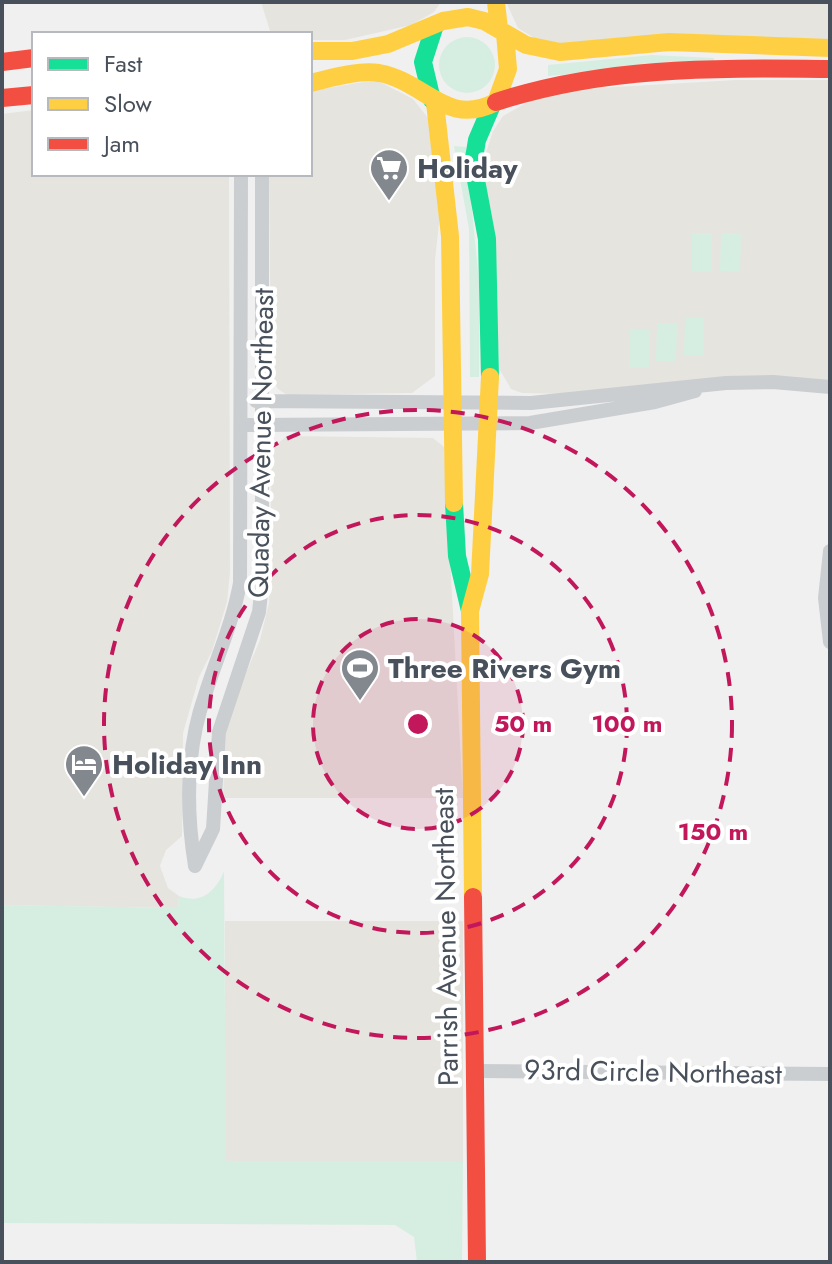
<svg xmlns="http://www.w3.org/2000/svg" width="832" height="1264" viewBox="0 0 832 1264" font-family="Jost,sans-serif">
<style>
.commercial{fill:#e5e4de}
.green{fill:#d6eee1}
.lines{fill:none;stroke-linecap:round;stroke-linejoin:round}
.street{stroke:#cbced1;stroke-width:14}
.fast{stroke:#16e098;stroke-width:18}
.slow{stroke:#ffcf43;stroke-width:18}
.jam{stroke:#f24e42;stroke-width:18}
.ring{fill:none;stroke:#c2185b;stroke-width:4;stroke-dasharray:14 10}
.labels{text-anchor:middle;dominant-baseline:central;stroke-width:8;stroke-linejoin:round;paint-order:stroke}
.poi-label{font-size:28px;font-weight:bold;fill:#48505b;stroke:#fff;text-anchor:start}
.street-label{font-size:28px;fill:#48505b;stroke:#fff}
.centre{fill:#c2185b;stroke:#fff;stroke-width:4}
.ring-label{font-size:24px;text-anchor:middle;font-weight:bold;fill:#c2185b;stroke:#fff;stroke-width:8;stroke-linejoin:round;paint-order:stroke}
</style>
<rect width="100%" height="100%" fill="#f0f0f0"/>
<path class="commercial" d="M 261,2 L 441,2 L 434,12 L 411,25 L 345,40 L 310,40 L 310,34 L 271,34 Z
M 506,2 L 830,2 L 830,42 L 573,46 L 536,39 L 518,28 Z
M 736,80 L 830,80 L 830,382 L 567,394 L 522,393 L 511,389 L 500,370 L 484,159 L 493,131 L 503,116 L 531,100 L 581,89 Z
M 364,82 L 380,82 L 413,99 L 428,118 L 433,136 L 440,214 L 435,260 L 435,376 L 412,393 L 287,395 L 278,389 L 271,377 L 269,174 L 310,174 L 310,91 Z
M 34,110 L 34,174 L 229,174 L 230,572 L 227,602 L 212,651 L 199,677 L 183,733 L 182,836 L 166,850 L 160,866 L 168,888 L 179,896 L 178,908 L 2,905 L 2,114 Z
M 287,436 L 433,438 L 444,447 L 463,798 L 223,798 L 226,720 L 260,640 L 269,603 L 272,448 Z
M 225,921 L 463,921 L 463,1161 L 225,1161 Z"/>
<path class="green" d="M439 65a28 28 0 1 1 56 0a28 28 0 1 1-56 0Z
M 652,55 L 714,58 L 714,63 L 548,76 L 548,65 Z
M 454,146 L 466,147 L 479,283 L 479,377 L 470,377 L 469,229 Z
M 692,233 L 712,233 L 712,272 L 692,271 Z
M 721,233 L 741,233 L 740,272 L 720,271 Z
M 685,317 L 704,318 L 704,356 L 684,356 Z
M 657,323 L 677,323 L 676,361 L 656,361 Z
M 630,329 L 650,330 L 649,368 L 629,368 Z
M 224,871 L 226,1161 L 463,1161 L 462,1262 L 417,1262 L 414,1237 L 395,1225 L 2,1223 L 2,905 L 178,908 L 179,896 C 201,905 216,891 224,871 Z"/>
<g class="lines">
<path class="street" d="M 256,401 L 531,403 L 726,383 L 773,382 L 830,387
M 243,425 L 530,423 L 655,402 L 695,391
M 830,551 L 825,598 L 830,642
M 195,866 L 213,829 L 219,732 L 259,612 L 262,584 L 262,174
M 195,866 C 186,810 186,749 205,695 C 217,657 233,622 240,583 L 241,174
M 475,1071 L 830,1074"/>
<path class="fast" d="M 432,100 L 423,62 L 435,25
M 490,377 L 487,239 L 473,164 L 477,140 L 492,105
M 454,503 L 457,556 L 470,611"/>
<path class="slow" d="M 496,2 L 499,29
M 310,51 L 352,51 L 388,44 L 443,21 L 468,17 L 484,21 L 526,45 L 560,52 L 669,42 L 830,48
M 310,83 C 332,78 356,70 379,73 C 425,81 446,128 496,102 L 508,69 L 505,33
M 435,103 L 450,236 L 454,503
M 473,897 L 470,611 L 480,574 L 490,377"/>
<path class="jam" d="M 2,62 L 34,58
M 2,98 L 34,95
M 496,102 C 605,66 716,68 830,69
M 473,897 L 477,1262"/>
</g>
<circle cx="418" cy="724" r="105" fill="#c2185b" fill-opacity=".12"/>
<g class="ring">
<circle cx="418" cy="724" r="105"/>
<circle cx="418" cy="724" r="209"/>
<circle cx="418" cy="724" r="314"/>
</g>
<defs>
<g id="supermarket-pin" transform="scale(2)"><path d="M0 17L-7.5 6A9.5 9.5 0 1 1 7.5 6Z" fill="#83888f" stroke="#fff"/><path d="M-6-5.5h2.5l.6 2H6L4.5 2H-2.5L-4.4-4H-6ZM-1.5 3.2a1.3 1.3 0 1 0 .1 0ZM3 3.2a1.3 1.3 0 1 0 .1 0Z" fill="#fff"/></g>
<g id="stadium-pin" transform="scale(2)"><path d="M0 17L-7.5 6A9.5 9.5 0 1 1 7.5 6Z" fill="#83888f" stroke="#fff"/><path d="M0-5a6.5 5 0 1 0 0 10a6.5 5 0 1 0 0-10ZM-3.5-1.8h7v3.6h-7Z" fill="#fff"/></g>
<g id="hotel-pin" transform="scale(2)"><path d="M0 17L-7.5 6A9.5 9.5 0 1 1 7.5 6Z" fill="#83888f" stroke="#fff"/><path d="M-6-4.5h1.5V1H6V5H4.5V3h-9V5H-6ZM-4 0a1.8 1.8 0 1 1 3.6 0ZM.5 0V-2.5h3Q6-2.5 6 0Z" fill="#fff"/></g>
</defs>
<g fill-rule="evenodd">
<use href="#supermarket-pin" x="389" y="168"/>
<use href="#stadium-pin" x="360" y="668"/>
<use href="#hotel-pin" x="84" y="764"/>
</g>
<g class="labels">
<g class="poi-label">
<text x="417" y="168">Holiday</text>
<text x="388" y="668">Three Rivers Gym</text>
<text x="112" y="764">Holiday Inn</text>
</g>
<g class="street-label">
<text transform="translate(261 443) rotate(-89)">Quaday Avenue Northeast</text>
<text transform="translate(446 937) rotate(-91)">Parrish Avenue Northeast</text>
<text transform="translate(653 1072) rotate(1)">93rd Circle Northeast</text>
</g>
</g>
<circle cx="418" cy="724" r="12" class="centre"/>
<g class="ring-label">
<text x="523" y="732">50 m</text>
<text x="627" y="732">100 m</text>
<text x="713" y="840">150 m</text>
</g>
<rect width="832" height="1264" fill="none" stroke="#48505b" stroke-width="8"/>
<rect x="32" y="32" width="280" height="144" fill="#ffffff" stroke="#b6b9bd" stroke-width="2"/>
<rect x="48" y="58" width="40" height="12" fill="#16e098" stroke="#b6b9bd" stroke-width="2"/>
<text x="104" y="72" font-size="24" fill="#48505b">Fast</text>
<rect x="48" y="98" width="40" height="12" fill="#ffcf43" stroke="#b6b9bd" stroke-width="2"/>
<text x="104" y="112" font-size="24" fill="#48505b">Slow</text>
<rect x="48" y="138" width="40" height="12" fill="#f24e42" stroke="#b6b9bd" stroke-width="2"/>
<text x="104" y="152" font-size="24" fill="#48505b">Jam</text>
</svg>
